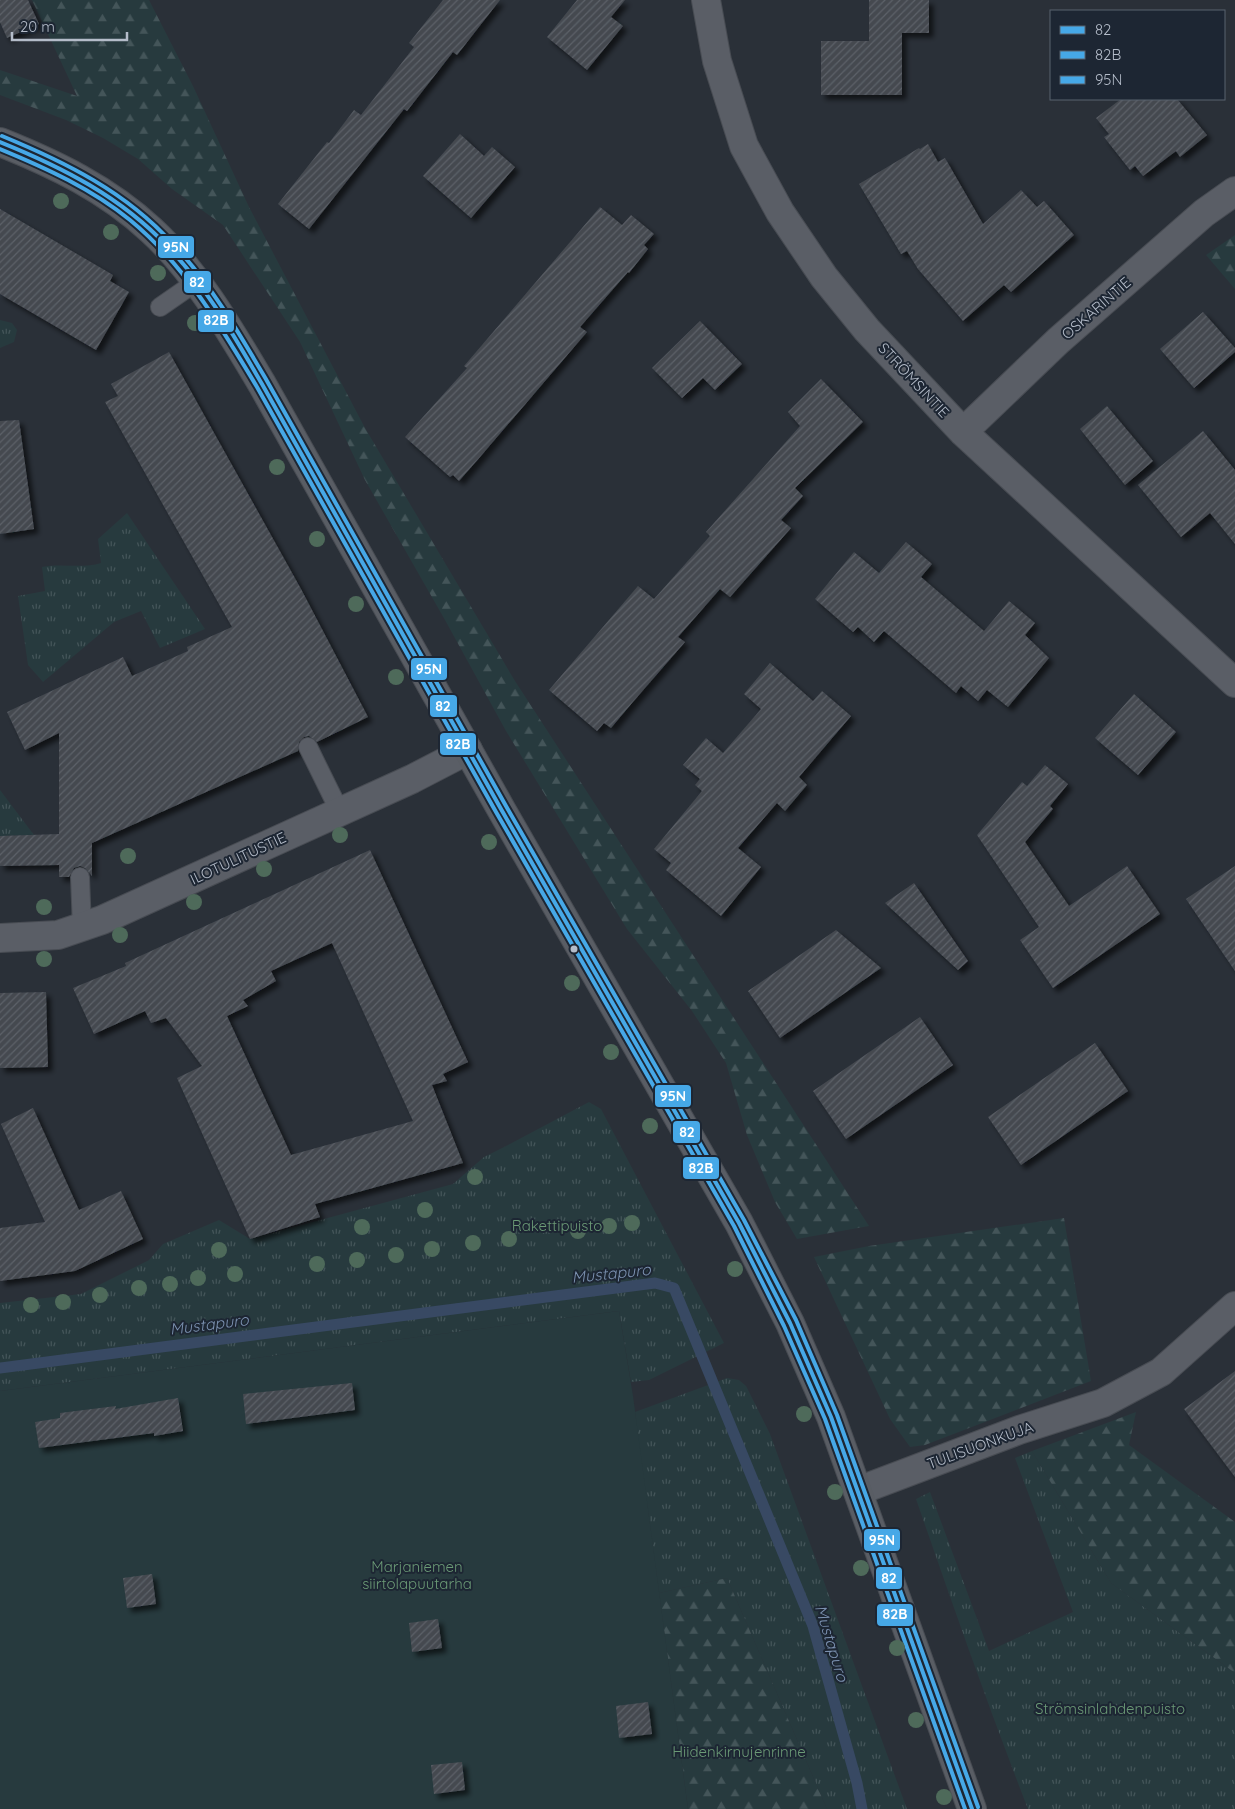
<svg xmlns="http://www.w3.org/2000/svg" width="1235" height="1809" viewBox="0 0 1235 1809" font-family="Quicksand,sans-serif">
<style>
.grass{fill:url(#grass-tufts)}
.forest{fill:url(#forest-firs)}
.garden{fill:#273a3e}
.lines{fill:none;stroke-linecap:round;stroke-linejoin:round}
.stream{stroke:#384963;stroke-width:11}
.building{fill:url(#building-hatch);fill-rule:evenodd;filter:url(#shadow)}
.lane-casing{stroke:#484c53;stroke-width:20}
.street-casing{stroke:#484c53;stroke-width:30}
.secondary-casing{stroke:#484c53;stroke-width:30}
.lane{stroke:#5a5e66;stroke-width:18}
.street{stroke:#5a5e66;stroke-width:28}
.secondary{stroke:#595d64;stroke-width:28}
.bus-1-casing{stroke:#1d2633;stroke-width:8}
.bus-2-casing{stroke:#1d2633;stroke-width:8}
.bus-3-casing{stroke:#1d2633;stroke-width:8}
.bus-1{stroke:#46a8e7;stroke-width:4}
.bus-2{stroke:#46a8e7;stroke-width:4}
.bus-3{stroke:#46a8e7;stroke-width:4}
.tree{fill:#4e6a5a}
.bus-dot{fill:#b4bcc9;stroke:#1d2633;stroke-width:2}
.labels{text-anchor:middle;dominant-baseline:central;stroke-width:4;stroke-linejoin:round;paint-order:stroke}
.street-label{font-size:15px;fill:#b4bcc9;stroke:#1d2633}
.park-label{font-size:15px;fill:#6b9a76;stroke:#1d2633}
.water-label{font-size:16px;font-style:italic;fill:#7c92b1;stroke:#1d2633}
.line-badge{stroke:#1d2633;stroke-width:2}
.badge-label{font-size:14px;text-anchor:middle;font-weight:bold;fill:#fff}
</style>
<defs>
<pattern id="grass-tufts" width="24" height="20" patternUnits="userSpaceOnUse" patternTransform="scale(1.25)"><rect width="24" height="20" fill="#273a3e"/><path d="M3 7l-1-3M5 7V3M7 7l1-3M15 17l-1-3M17 17v-4M19 17l1-3" fill="none" stroke="#445559"/></pattern>
<pattern id="forest-firs" width="22" height="20" patternUnits="userSpaceOnUse" patternTransform="scale(1.25)"><rect width="22" height="20" fill="#273a3e"/><path d="M5 1l3.5 6h-7zM16 11l3.5 6h-7z" fill="#445559"/></pattern>
<pattern id="building-hatch" width="6" height="6" patternUnits="userSpaceOnUse" patternTransform="scale(1.25)"><rect width="6" height="6" fill="#444950"/><path d="M-1 1l2-2M0 6l6-6M5 7l2-2" fill="none" stroke="#5d6168"/></pattern>
<filter id="shadow"><feDropShadow dx="4.5" dy="4.5" stdDeviation="2.5" flood-color="#0009"/></filter>
</defs>
<rect width="100%" height="100%" fill="#2a3038"/>
<path class="grass" d="M 0,320 L 12,323 L 17,330 L 14,342 L 0,348 Z
M 127,513 L 205,629 L 160,648 L 141,611 L 114,622 L 43,682 L 28,665 L 18,596 L 45,591 L 42,567 C 62,563 82,569 101,563 L 98,539 Z
M 0,790 L 34,835 L 0,836 Z
M 589,1102 L 601,1109 L 724,1343 L 649,1380 L 631,1382 L 619,1311 L 0,1391 L 0,1303 L 81,1294 L 149,1260 L 163,1244 L 219,1220 L 250,1239 L 453,1184 L 484,1157 L 506,1146 Z
M 727,1378 L 739,1380 L 746,1386 L 770,1434 L 907,1809 L 827,1809 L 727,1578 L 659,1593 L 647,1503 L 494,1507 L 638,1440 L 635,1412 Z
M 1032,1451 L 1111,1583 L 1235,1673 L 1235,1809 L 1028,1809 C 988,1706 952,1603 916,1499 L 930,1492 L 989,1651 L 1073,1612 L 1015,1458 Z"/>
<path class="forest" d="M 32,0 L 149,0 L 193,86 L 249,207 L 365,428 L 515,681 L 869,1226 L 797,1239 L 775,1202 L 747,1135 L 726,1063 L 692,1011 L 627,929 L 506,731 L 445,620 L 365,480 L 300,342 L 223,225 L 172,189 L 138,159 L 103,138 L 66,120 L 0,95 L 0,70 L 77,96 Z
M 1235,235 L 1235,289 L 1206,255 Z
M 1064,1218 L 1091,1381 L 925,1445 L 910,1447 L 890,1419 L 814,1257 L 869,1246 Z
M 1136,1412 L 1129,1445 L 1235,1522 L 1235,1673 L 1111,1583 L 1032,1451 Z
M 727,1578 L 827,1809 L 688,1809 L 659,1593 Z"/>
<path class="garden" d="M 619,1311 L 633,1396 L 688,1809 L 0,1809 L 0,1391 Z"/>
<g class="lines">
<path class="stream" d="M 0,1368 L 655,1283 L 674,1288 L 813,1626 L 857,1783 L 862,1809"/>
</g>
<path class="building" d="M 0,0 L 28,0 L 39,24 L 7,38 L 0,22 Z
M 443,0 L 500,0 L 457,55 L 453,52 L 407,111 L 404,109 L 309,229 L 278,204 L 327,142 L 329,143 L 354,110 L 361,115 L 414,47 L 409,43 Z
M 577,0 L 625,0 L 611,17 L 623,26 L 587,70 L 547,37 Z
M 869,0 L 929,0 L 929,33 L 902,33 L 902,95 L 821,95 L 821,41 L 869,41 Z
M 1121,99 L 1177,99 L 1207,135 L 1180,157 L 1176,151 L 1143,176 L 1135,166 L 1130,170 L 1104,137 L 1109,134 L 1096,118 Z
M 460,134 L 484,156 L 492,147 L 515,167 L 471,218 L 423,176 Z
M 928,144 L 938,162 L 945,158 L 983,224 L 1021,190 L 1037,207 L 1044,201 L 1074,235 L 1011,292 L 1004,285 L 963,321 L 918,269 L 907,251 L 901,254 L 859,184 L 919,148 L 920,149 Z
M 600,207 L 622,225 L 631,215 L 654,234 L 644,245 L 648,249 L 629,273 L 628,272 L 580,327 L 587,332 L 480,457 L 459,481 L 453,475 L 450,477 L 405,437 L 467,368 L 464,366 Z
M 0,209 L 113,275 L 110,281 L 129,292 L 96,350 L 0,294 Z
M 1203,312 L 1235,348 L 1235,352 L 1194,388 L 1160,349 Z
M 700,321 L 742,364 L 715,390 L 703,378 L 682,398 L 652,368 Z
M 169,352 L 301,589 L 368,717 L 317,742 L 309,736 L 304,737 L 299,742 L 298,751 L 92,843 L 92,876 L 85,868 L 80,866 L 74,868 L 69,877 L 59,877 L 59,865 L 0,866 L 0,836 L 59,834 L 59,733 L 25,750 L 7,712 L 123,657 L 132,676 L 188,651 L 187,647 L 232,627 L 105,402 L 118,396 L 111,384 Z
M 821,379 L 863,422 L 795,488 L 803,496 L 781,520 L 791,528 L 730,597 L 720,589 L 678,637 L 685,642 L 632,703 L 611,728 L 604,723 L 597,731 L 549,690 L 638,586 L 654,599 L 710,536 L 706,532 L 800,426 L 788,412 Z
M 1107,406 L 1153,461 L 1125,485 L 1080,429 Z
M 19,420 L 34,529 L 0,534 L 0,421 Z
M 1203,431 L 1235,470 L 1235,544 L 1210,513 L 1181,537 L 1138,485 Z
M 906,542 L 932,564 L 921,577 L 984,631 L 1009,601 L 1035,623 L 1025,635 L 1049,658 L 1008,707 L 987,690 L 978,701 L 961,686 L 956,693 L 884,631 L 874,642 L 858,627 L 853,632 L 815,599 L 854,552 L 879,573 Z
M 770,663 L 813,701 L 822,691 L 851,716 L 799,777 L 807,785 L 785,811 L 777,803 L 738,848 L 761,867 L 721,916 L 666,870 L 671,863 L 654,849 L 702,791 L 695,785 L 700,779 L 683,765 L 706,738 L 723,753 L 761,709 L 744,694 Z
M 1134,694 L 1176,732 L 1138,775 L 1095,738 Z
M 1045,765 L 1068,784 L 1050,806 L 1053,809 L 1025,842 L 1069,906 L 1127,866 L 1160,914 L 1053,988 L 1020,940 L 1039,927 L 977,835 L 1022,782 L 1027,786 Z
M 370,850 L 468,1062 L 443,1074 L 447,1081 L 432,1085 L 463,1163 L 315,1204 L 320,1217 L 250,1239 L 177,1078 L 202,1066 L 166,1018 L 151,1023 L 145,1011 L 94,1034 L 73,988 L 126,966 L 125,963 ZM 332,943 L 413,1121 L 291,1155 L 227,1016 L 248,1006 L 243,1000 L 276,981 L 271,971 Z
M 1235,866 L 1235,971 L 1186,899 Z
M 914,883 L 968,961 L 958,970 L 885,903 Z
M 836,930 L 881,968 L 780,1038 L 748,991 Z
M 46,992 L 48,1067 L 0,1068 L 0,993 Z
M 920,1017 L 953,1065 L 846,1139 L 813,1091 Z
M 1095,1043 L 1128,1091 L 1021,1165 L 988,1117 Z
M 33,1108 L 79,1210 L 121,1191 L 143,1239 L 75,1271 L 0,1281 L 0,1228 L 45,1222 L 1,1124 Z
M 1235,1371 L 1235,1477 L 1184,1409 Z
M 352,1383 L 355,1410 L 246,1424 L 243,1394 Z
M 178,1398 L 183,1431 L 154,1436 L 154,1433 L 39,1448 L 35,1422 L 60,1418 L 60,1413 L 116,1406 L 115,1409 Z
M 152,1574 L 156,1604 L 127,1608 L 123,1578 Z
M 438,1619 L 442,1648 L 412,1652 L 409,1623 Z
M 648,1702 L 652,1734 L 619,1738 L 616,1706 Z
M 462,1762 L 465,1790 L 434,1794 L 431,1765 Z"/>
<g class="lines">
<g class="lane-casing">
<path id="lane" d="M 160,307 L 196,282
M 308,747 L 340,812
M 80,877 L 82,928"/>
</g>
<g class="street-casing">
<path id="street" d="M 706,0 L 717,61 L 744,146 L 780,212 L 824,277 L 867,330 L 963,432 L 1235,683
M 963,432 L 1058,341 L 1204,213 L 1235,191
M 0,938 L 58,935 L 102,920 L 412,779 L 468,750
M 858,1491 L 1019,1430 L 1103,1403 L 1161,1372 L 1235,1306"/>
</g>
<g class="secondary-casing">
<path id="secondary" d="M 0,142 C 55,164 107,189 151,230 C 196,271 231,332 262,384 L 501,809 L 739,1223 L 790,1323 L 831,1417 L 972,1809"/>
</g>
<use href="#lane" class="lane"/>
<use href="#street" class="street"/>
<use href="#secondary" class="secondary"/>
<g class="bus-1-casing">
<path id="bus-1" d="M 0,142 C 62,167 121,197 167,246 C 206,286 234,336 262,384 L 501,809 L 739,1223 L 790,1323 L 831,1417 L 972,1809"/>
</g>
<g class="bus-2-casing">
<path id="bus-2" d="M 0,149 C 46,168 92,189 130,220 C 185,265 221,327 257,387 L 496,812 L 734,1226 L 784,1326 L 825,1419 L 965,1809"/>
</g>
<g class="bus-3-casing">
<path id="bus-3" d="M 2,136 C 65,162 126,192 172,243 C 211,284 239,333 267,381 L 506,806 L 744,1220 L 796,1320 L 837,1415 L 978,1807"/>
</g>
<use href="#bus-1" class="bus-1"/>
<use href="#bus-2" class="bus-2"/>
<use href="#bus-3" class="bus-3"/>
</g>
<g class="tree">
<circle cx="61" cy="201" r="8"/>
<circle cx="111" cy="232" r="8"/>
<circle cx="158" cy="273" r="8"/>
<circle cx="195" cy="323" r="8"/>
<circle cx="277" cy="467" r="8"/>
<circle cx="317" cy="539" r="8"/>
<circle cx="356" cy="604" r="8"/>
<circle cx="396" cy="677" r="8"/>
<circle cx="340" cy="835" r="8"/>
<circle cx="489" cy="842" r="8"/>
<circle cx="128" cy="856" r="8"/>
<circle cx="264" cy="869" r="8"/>
<circle cx="194" cy="902" r="8"/>
<circle cx="44" cy="907" r="8"/>
<circle cx="120" cy="935" r="8"/>
<circle cx="44" cy="959" r="8"/>
<circle cx="572" cy="983" r="8"/>
<circle cx="611" cy="1052" r="8"/>
<circle cx="650" cy="1126" r="8"/>
<circle cx="475" cy="1177" r="8"/>
<circle cx="425" cy="1210" r="8"/>
<circle cx="632" cy="1223" r="8"/>
<circle cx="609" cy="1226" r="8"/>
<circle cx="362" cy="1227" r="8"/>
<circle cx="578" cy="1231" r="8"/>
<circle cx="509" cy="1239" r="8"/>
<circle cx="473" cy="1243" r="8"/>
<circle cx="432" cy="1249" r="8"/>
<circle cx="219" cy="1250" r="8"/>
<circle cx="396" cy="1255" r="8"/>
<circle cx="357" cy="1260" r="8"/>
<circle cx="317" cy="1264" r="8"/>
<circle cx="735" cy="1269" r="8"/>
<circle cx="235" cy="1274" r="8"/>
<circle cx="198" cy="1278" r="8"/>
<circle cx="170" cy="1284" r="8"/>
<circle cx="139" cy="1288" r="8"/>
<circle cx="100" cy="1295" r="8"/>
<circle cx="63" cy="1302" r="8"/>
<circle cx="31" cy="1305" r="8"/>
<circle cx="804" cy="1414" r="8"/>
<circle cx="835" cy="1492" r="8"/>
<circle cx="861" cy="1568" r="8"/>
<circle cx="897" cy="1648" r="8"/>
<circle cx="916" cy="1720" r="8"/>
<circle cx="944" cy="1797" r="8"/>
</g>
<circle class="bus-dot" cx="574" cy="949" r="4.5"/>
<g class="labels">
<g class="street-label">
<text transform="translate(1096 308) rotate(-41)">OSKARINTIE</text>
<text transform="translate(914 380) rotate(47)">STRÖMSINTIE</text>
<text transform="translate(238 858) rotate(-25)">ILOTULITUSTIE</text>
<text transform="translate(980 1445) rotate(-20)">TULISUONKUJA</text>
</g>
<g class="park-label">
<text x="557" y="1225">Rakettipuisto</text>
<text x="417" y="1566">Marjaniemen<tspan x="417" dy="17">siirtolapuutarha</tspan></text>
<text x="1110" y="1708">Strömsinlahdenpuisto</text>
<text x="739" y="1751">Hiidenkirnujenrinne</text>
</g>
<g class="water-label">
<text transform="translate(611 1273) rotate(-6)">Mustapuro</text>
<text transform="translate(209 1324) rotate(-7)">Mustapuro</text>
<text transform="translate(832 1643) rotate(73)">Mustapuro</text>
</g>
</g>
<g class="line-badge">
<rect x="157" y="235" width="38" height="24" rx="5" fill="#46a8e7"/>
<rect x="183" y="270" width="29" height="24" rx="5" fill="#46a8e7"/>
<rect x="197" y="309" width="38" height="24" rx="5" fill="#46a8e7"/>
<rect x="410" y="657" width="38" height="24" rx="5" fill="#46a8e7"/>
<rect x="429" y="694" width="29" height="24" rx="5" fill="#46a8e7"/>
<rect x="439" y="732" width="38" height="24" rx="5" fill="#46a8e7"/>
<rect x="654" y="1084" width="38" height="24" rx="5" fill="#46a8e7"/>
<rect x="672" y="1120" width="29" height="24" rx="5" fill="#46a8e7"/>
<rect x="682" y="1156" width="38" height="24" rx="5" fill="#46a8e7"/>
<rect x="863" y="1528" width="38" height="24" rx="5" fill="#46a8e7"/>
<rect x="875" y="1566" width="28" height="24" rx="5" fill="#46a8e7"/>
<rect x="876" y="1603" width="38" height="24" rx="5" fill="#46a8e7"/>
</g>
<g class="badge-label">
<text x="176" y="252">95N</text>
<text x="197" y="287">82</text>
<text x="216" y="325">82B</text>
<text x="429" y="674">95N</text>
<text x="443" y="711">82</text>
<text x="458" y="749">82B</text>
<text x="673" y="1101">95N</text>
<text x="687" y="1137">82</text>
<text x="701" y="1173">82B</text>
<text x="882" y="1545">95N</text>
<text x="889" y="1583">82</text>
<text x="895" y="1619">82B</text>
</g>
<rect x="1050" y="10" width="175" height="90" fill="#1d2633" stroke="#59626f"/>
<rect x="1060" y="26" width="25" height="8" fill="#46a8e7" stroke="#59626f"/>
<text x="1095" y="35" font-size="15" fill="#b4bcc9">82</text>
<rect x="1060" y="51" width="25" height="8" fill="#46a8e7" stroke="#59626f"/>
<text x="1095" y="60" font-size="15" fill="#b4bcc9">82B</text>
<rect x="1060" y="76" width="25" height="8" fill="#46a8e7" stroke="#59626f"/>
<text x="1095" y="85" font-size="15" fill="#b4bcc9">95N</text>
<path d="M12 32v8h115v-8" fill="none" stroke="#b4bcc9" stroke-width="2.5"/>
<text x="20" y="32" font-size="15" fill="#b4bcc9" stroke="#1d2633" stroke-width="4" paint-order="stroke">20 m</text>
</svg>
